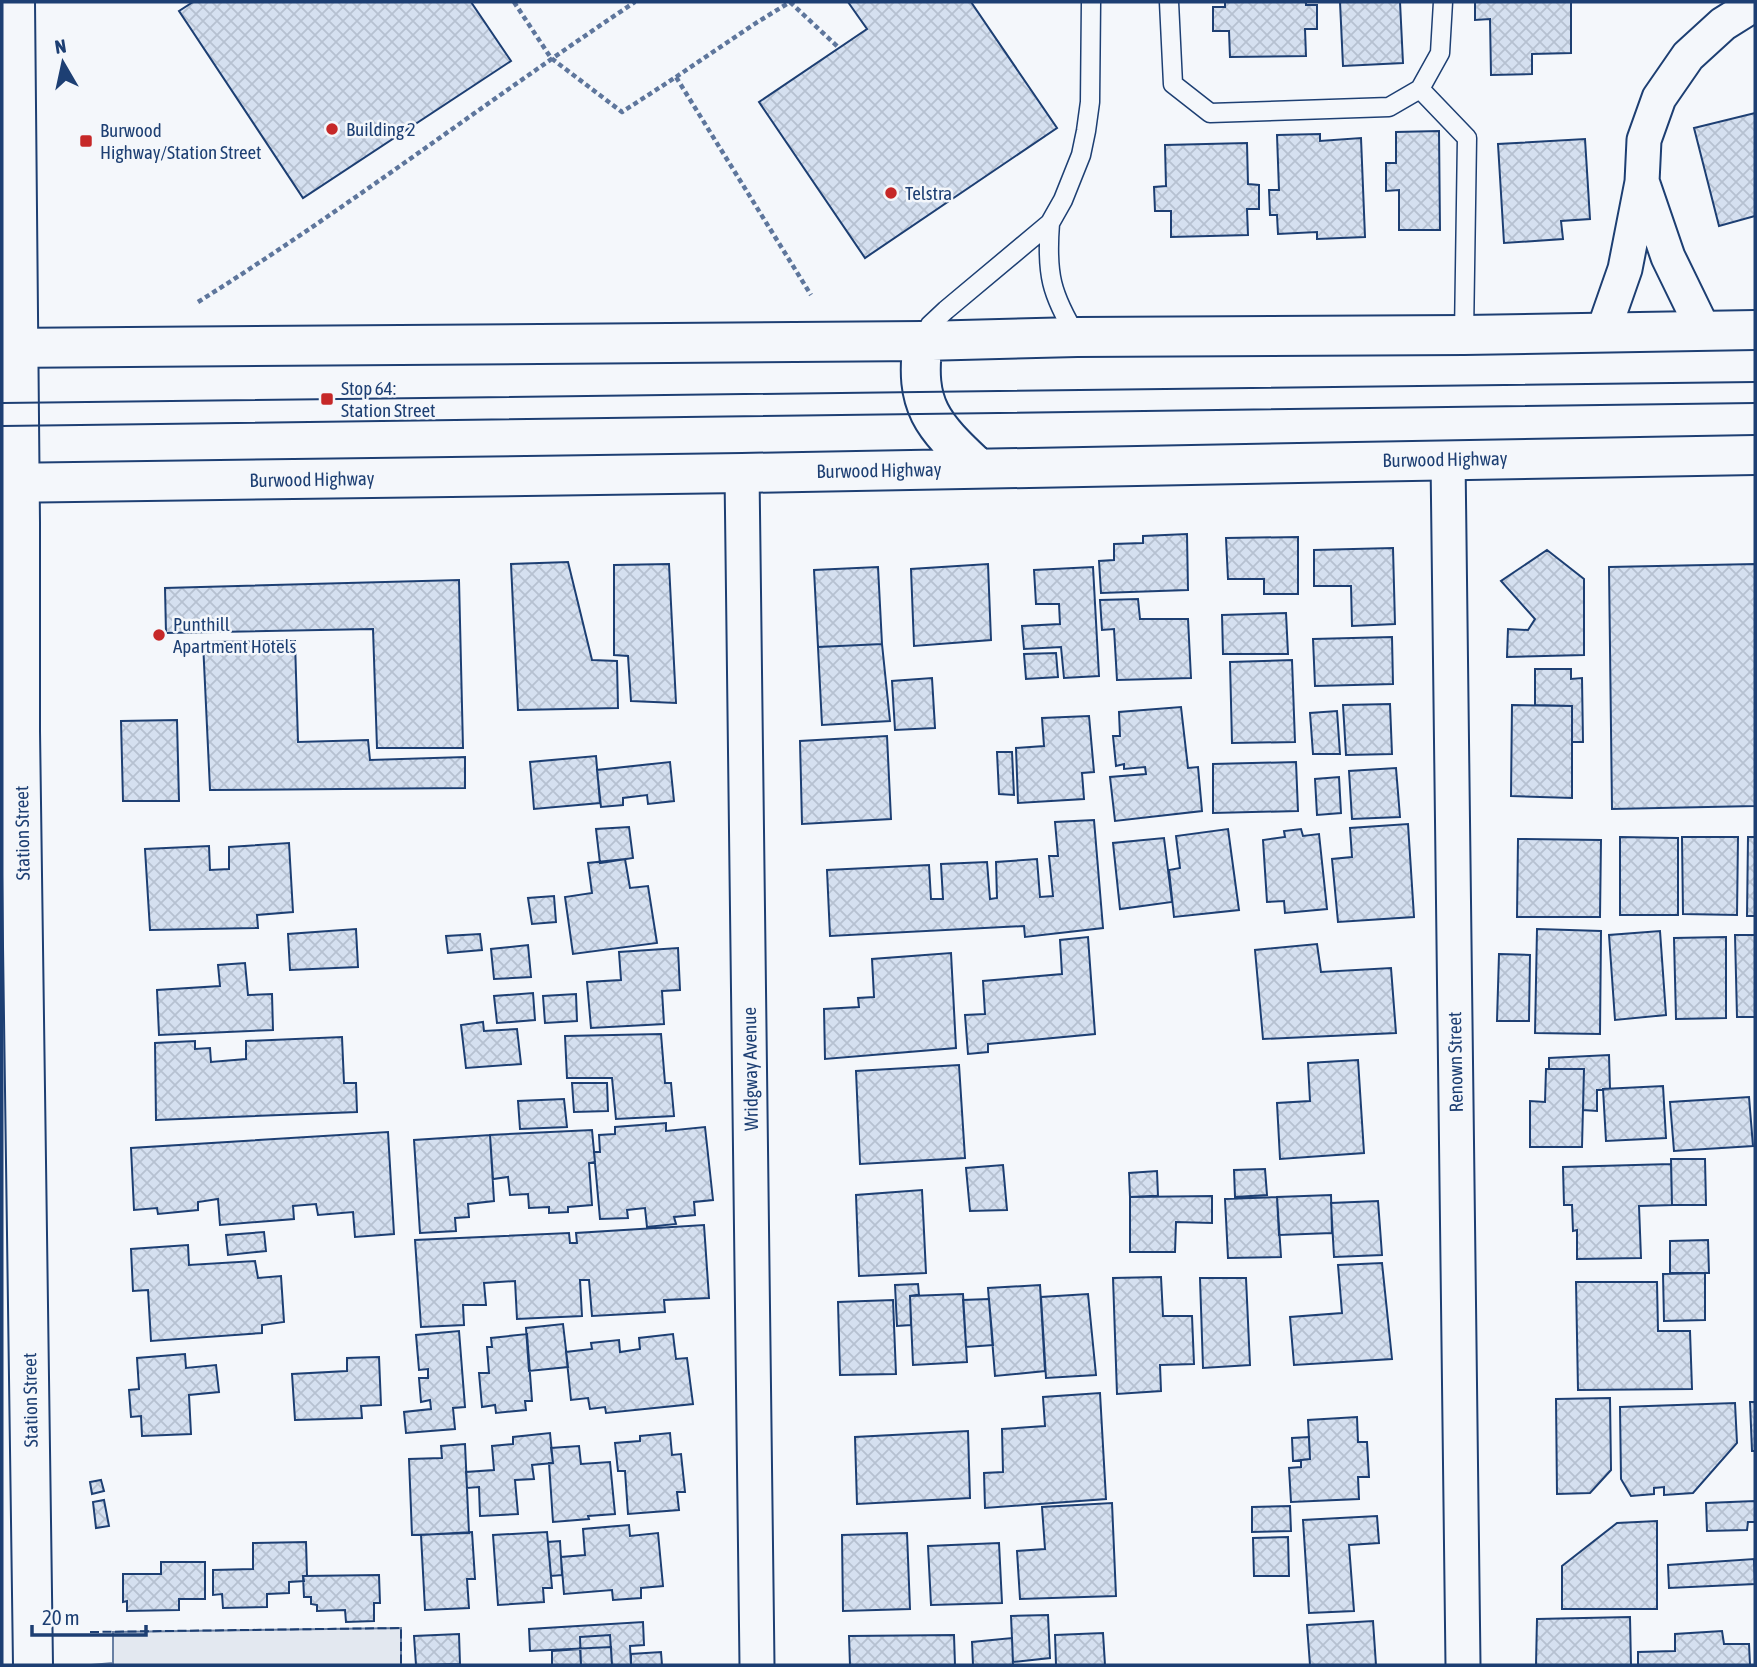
<svg xmlns="http://www.w3.org/2000/svg" width="1757" height="1667" viewBox="0 0 1757 1667" font-family="'Asap Condensed',sans-serif">
<style>
.parking{fill:#e3e8f0;stroke:#687fa3;stroke-width:2}
.building{fill:url(#building-cross-hatch);stroke:#1d3f73;stroke-width:2}
.lines{fill:none;stroke-linecap:round;stroke-linejoin:round}
.lane-casing{stroke:#1d3f73;stroke-width:21}
.street-casing{stroke:#1d3f73;stroke-width:37}
.primary-casing{stroke:#1d3f73;stroke-width:42}
.highway-casing{stroke:#1d3f73;stroke-width:42}
.path{stroke:#5e769c;stroke-width:4.5;stroke-dasharray:5 3.5;stroke-linecap:butt}
.lane{stroke:#f4f7fb;stroke-width:18}
.street{stroke:#f4f7fb;stroke-width:33}
.primary{stroke:#f4f7fb;stroke-width:38}
.highway{stroke:#f4f7fb;stroke-width:38}
.tram{stroke:#1d3f73;stroke-width:2}
.fence{stroke:#1d3f73;stroke-width:2;stroke-dasharray:9 3.5;stroke-linecap:butt}
.poi-dot{fill:#c62828;stroke:#f4f7fb;stroke-width:2.5}
.labels{text-anchor:middle;dominant-baseline:central;stroke-width:5;stroke-linejoin:round;paint-order:stroke}
.poi-label{font-size:19px;fill:#1d3f73;stroke:#f4f7fb;text-anchor:start}
.street-label{font-size:19px;fill:#1d3f73;stroke:#f4f7fb}
</style>
<defs>
<pattern id="building-cross-hatch" width="8" height="8" patternUnits="userSpaceOnUse" patternTransform="scale(1.75)"><rect width="8" height="8" fill="#d5e0f0"/><path d="M0 0l8 8M0 8l8-8" fill="none" stroke="#b6c1d1"/></pattern>
</defs>
<rect width="100%" height="100%" fill="#f4f7fb"/>
<path class="parking" d="M 401,1628 L 401,1665 L 91,1665 L 113,1663 L 113,1632 Z"/>
<path class="building" d="M 193,2 L 471,2 L 511,61 L 303,198 L 179,11 Z
M 848,2 L 971,2 L 1057,128 L 865,258 L 759,102 L 867,29 Z
M 1225,2 L 1306,2 L 1306,5 L 1317,5 L 1317,29 L 1305,29 L 1306,56 L 1230,57 L 1229,31 L 1213,31 L 1213,7 L 1225,7 Z
M 1340,2 L 1400,2 L 1403,63 L 1343,66 Z
M 1475,2 L 1571,2 L 1571,53 L 1532,54 L 1532,74 L 1491,75 L 1490,19 L 1475,20 Z
M 1755,113 L 1755,216 L 1719,226 L 1694,128 Z
M 1439,131 L 1440,230 L 1399,230 L 1399,190 L 1386,191 L 1386,163 L 1396,163 L 1396,132 Z
M 1320,134 L 1320,141 L 1361,138 L 1365,237 L 1317,239 L 1317,232 L 1278,234 L 1277,215 L 1270,215 L 1269,190 L 1279,190 L 1277,135 Z
M 1585,139 L 1590,219 L 1561,221 L 1563,239 L 1504,243 L 1498,144 Z
M 1247,143 L 1248,184 L 1259,185 L 1259,209 L 1247,209 L 1248,235 L 1171,237 L 1171,211 L 1155,211 L 1154,187 L 1166,186 L 1165,145 Z
M 1187,534 L 1188,590 L 1101,593 L 1099,561 L 1114,560 L 1114,544 L 1143,543 L 1143,536 Z
M 1298,537 L 1298,594 L 1264,594 L 1264,579 L 1228,579 L 1226,538 Z
M 1393,548 L 1395,624 L 1352,626 L 1351,586 L 1314,586 L 1314,550 Z
M 1547,550 L 1584,579 L 1584,655 L 1507,657 L 1508,629 L 1528,630 L 1535,619 L 1501,581 Z
M 568,562 L 592,660 L 617,661 L 618,708 L 518,710 L 511,564 Z
M 669,564 L 676,703 L 631,701 L 628,656 L 614,655 L 614,565 Z
M 988,564 L 991,640 L 914,646 L 911,569 Z
M 1755,564 L 1755,806 L 1612,809 L 1609,567 Z
M 878,567 L 882,644 L 818,647 L 814,570 Z
M 1093,567 L 1099,676 L 1064,678 L 1061,647 L 1024,649 L 1022,626 L 1060,624 L 1059,604 L 1036,604 L 1034,570 Z
M 459,580 L 463,748 L 377,748 L 373,629 L 166,633 L 165,588 Z
M 1138,599 L 1140,619 L 1188,619 L 1191,678 L 1117,680 L 1114,629 L 1102,630 L 1100,600 Z
M 1286,613 L 1288,654 L 1223,654 L 1222,615 Z
M 1392,637 L 1393,684 L 1315,686 L 1313,639 Z
M 295,641 L 298,742 L 368,740 L 370,760 L 465,757 L 465,788 L 210,790 L 203,642 Z
M 882,644 L 890,721 L 822,725 L 818,647 Z
M 1056,653 L 1058,677 L 1026,679 L 1024,654 Z
M 1292,660 L 1295,742 L 1232,743 L 1230,662 Z
M 1535,669 L 1571,669 L 1571,679 L 1582,678 L 1583,742 L 1572,742 L 1572,706 L 1535,705 Z
M 932,678 L 935,728 L 895,730 L 892,681 Z
M 1390,704 L 1392,754 L 1346,755 L 1343,705 Z
M 1512,705 L 1572,706 L 1572,798 L 1511,796 Z
M 1181,707 L 1188,768 L 1198,767 L 1202,811 L 1115,821 L 1110,777 L 1146,774 L 1145,767 L 1124,769 L 1124,764 L 1116,766 L 1113,736 L 1120,736 L 1119,712 Z
M 1337,711 L 1340,754 L 1313,754 L 1310,713 Z
M 1089,716 L 1094,772 L 1082,773 L 1084,799 L 1018,803 L 1016,748 L 1044,746 L 1042,718 Z
M 177,720 L 179,801 L 123,801 L 121,721 Z
M 887,736 L 891,819 L 802,824 L 800,741 Z
M 997,752 L 1012,752 L 1014,795 L 999,794 Z
M 596,756 L 600,803 L 534,809 L 530,762 Z
M 670,762 L 674,801 L 648,804 L 647,795 L 623,798 L 623,805 L 601,807 L 597,770 Z
M 1296,762 L 1298,811 L 1213,813 L 1213,764 Z
M 1396,768 L 1400,817 L 1352,819 L 1349,771 Z
M 1339,777 L 1341,813 L 1317,815 L 1315,779 Z
M 1094,820 L 1103,928 L 1025,937 L 1024,926 L 830,936 L 827,870 L 929,865 L 931,899 L 943,899 L 941,864 L 987,862 L 990,899 L 997,898 L 996,862 L 1037,859 L 1040,897 L 1053,896 L 1049,856 L 1058,856 L 1055,822 Z
M 1408,824 L 1414,917 L 1338,922 L 1332,859 L 1352,857 L 1350,828 Z
M 629,827 L 633,858 L 600,863 L 596,829 Z
M 1228,829 L 1239,910 L 1174,917 L 1169,870 L 1180,868 L 1176,836 Z
M 1301,829 L 1303,836 L 1319,834 L 1327,909 L 1285,913 L 1284,901 L 1267,902 L 1263,840 L 1285,837 L 1284,831 Z
M 1620,837 L 1678,838 L 1678,915 L 1620,915 Z
M 1682,837 L 1738,837 L 1737,915 L 1683,914 Z
M 1748,837 L 1755,837 L 1755,916 L 1747,916 Z
M 1164,838 L 1172,902 L 1120,909 L 1113,843 Z
M 1518,839 L 1601,840 L 1600,917 L 1517,917 Z
M 289,843 L 293,912 L 257,915 L 258,928 L 150,930 L 145,849 L 209,846 L 210,870 L 229,869 L 229,847 Z
M 625,859 L 630,888 L 648,886 L 657,943 L 573,954 L 565,897 L 592,893 L 588,863 Z
M 554,896 L 556,922 L 532,924 L 528,898 Z
M 356,929 L 358,967 L 290,970 L 288,934 Z
M 1537,929 L 1601,931 L 1600,1034 L 1535,1033 Z
M 1660,931 L 1666,1015 L 1615,1020 L 1609,935 Z
M 480,934 L 482,950 L 448,953 L 446,936 Z
M 1735,935 L 1755,935 L 1755,1017 L 1737,1017 Z
M 1088,937 L 1095,1034 L 988,1044 L 988,1052 L 968,1054 L 965,1015 L 985,1014 L 983,981 L 1062,974 L 1060,940 Z
M 1726,937 L 1726,1018 L 1676,1019 L 1674,938 Z
M 1317,944 L 1321,972 L 1391,968 L 1396,1033 L 1263,1039 L 1255,950 Z
M 528,945 L 531,977 L 494,979 L 491,949 Z
M 678,948 L 680,990 L 662,991 L 664,1024 L 591,1028 L 587,982 L 621,980 L 619,952 Z
M 951,953 L 956,1048 L 825,1059 L 824,1009 L 859,1007 L 858,998 L 874,997 L 872,959 Z
M 1499,954 L 1530,955 L 1529,1021 L 1497,1021 Z
M 245,963 L 248,995 L 272,994 L 273,1030 L 159,1035 L 157,990 L 220,986 L 218,965 Z
M 533,993 L 535,1020 L 497,1023 L 494,996 Z
M 576,994 L 577,1021 L 545,1023 L 543,996 Z
M 483,1022 L 484,1031 L 517,1029 L 521,1064 L 466,1068 L 461,1025 Z
M 661,1034 L 665,1083 L 671,1083 L 674,1116 L 616,1119 L 612,1078 L 567,1078 L 565,1036 Z
M 342,1037 L 344,1083 L 356,1083 L 357,1112 L 156,1120 L 155,1043 L 195,1041 L 195,1049 L 210,1048 L 211,1062 L 246,1059 L 246,1041 Z
M 1609,1055 L 1610,1089 L 1597,1090 L 1597,1111 L 1583,1110 L 1584,1069 L 1549,1069 L 1549,1058 Z
M 1358,1060 L 1364,1153 L 1280,1159 L 1277,1103 L 1310,1101 L 1308,1063 Z
M 959,1065 L 965,1158 L 860,1164 L 856,1071 Z
M 1546,1069 L 1584,1069 L 1582,1147 L 1530,1147 L 1530,1101 L 1545,1102 Z
M 572,1083 L 607,1083 L 608,1111 L 574,1112 Z
M 1663,1086 L 1666,1138 L 1606,1141 L 1603,1089 Z
M 1749,1097 L 1753,1146 L 1674,1151 L 1670,1102 Z
M 564,1099 L 567,1127 L 520,1129 L 518,1101 Z
M 666,1123 L 666,1131 L 705,1127 L 713,1200 L 694,1202 L 695,1215 L 674,1217 L 676,1224 L 647,1227 L 645,1208 L 627,1210 L 628,1218 L 600,1219 L 594,1152 L 600,1152 L 599,1135 L 615,1134 L 615,1127 Z
M 592,1130 L 595,1162 L 589,1163 L 592,1205 L 568,1207 L 568,1212 L 549,1213 L 549,1207 L 529,1208 L 528,1194 L 510,1195 L 508,1177 L 493,1179 L 490,1135 Z
M 388,1132 L 394,1234 L 355,1237 L 353,1212 L 318,1215 L 316,1204 L 293,1206 L 294,1219 L 220,1225 L 218,1199 L 198,1202 L 198,1210 L 158,1214 L 157,1208 L 134,1210 L 131,1148 Z
M 490,1135 L 494,1201 L 468,1204 L 469,1217 L 455,1218 L 456,1231 L 420,1233 L 414,1140 Z
M 1671,1159 L 1705,1159 L 1706,1205 L 1672,1205 Z
M 1671,1164 L 1672,1205 L 1639,1206 L 1641,1258 L 1577,1259 L 1577,1230 L 1573,1231 L 1572,1205 L 1564,1205 L 1563,1167 Z
M 1003,1165 L 1007,1210 L 970,1211 L 966,1168 Z
M 1265,1169 L 1267,1195 L 1235,1197 L 1234,1170 Z
M 1157,1171 L 1158,1196 L 1130,1197 L 1129,1173 Z
M 922,1190 L 926,1273 L 859,1276 L 856,1195 Z
M 1331,1195 L 1332,1233 L 1279,1235 L 1277,1197 Z
M 1212,1196 L 1212,1223 L 1176,1222 L 1175,1252 L 1130,1252 L 1130,1197 Z
M 1277,1197 L 1281,1257 L 1228,1258 L 1225,1199 Z
M 1378,1201 L 1382,1255 L 1334,1257 L 1331,1203 Z
M 704,1225 L 709,1298 L 664,1300 L 665,1312 L 592,1316 L 589,1280 L 580,1280 L 582,1316 L 517,1319 L 515,1281 L 484,1283 L 486,1305 L 463,1305 L 464,1325 L 421,1327 L 415,1240 L 569,1233 L 570,1243 L 577,1243 L 576,1233 Z
M 264,1232 L 266,1251 L 228,1255 L 226,1235 Z
M 1708,1240 L 1709,1273 L 1670,1273 L 1670,1241 Z
M 188,1245 L 189,1265 L 255,1261 L 258,1278 L 281,1276 L 284,1322 L 262,1325 L 262,1333 L 151,1341 L 148,1290 L 133,1291 L 131,1249 Z
M 1382,1263 L 1392,1359 L 1294,1365 L 1290,1317 L 1342,1313 L 1338,1265 Z
M 1705,1273 L 1705,1320 L 1664,1321 L 1663,1274 Z
M 1161,1277 L 1163,1316 L 1192,1316 L 1194,1364 L 1160,1365 L 1161,1391 L 1117,1394 L 1113,1278 Z
M 1200,1278 L 1246,1278 L 1250,1365 L 1203,1368 Z
M 1576,1282 L 1657,1282 L 1658,1331 L 1690,1331 L 1692,1389 L 1578,1390 Z
M 918,1284 L 919,1295 L 910,1296 L 911,1325 L 897,1326 L 895,1285 Z
M 1040,1285 L 1045,1371 L 995,1376 L 988,1288 Z
M 963,1294 L 967,1362 L 913,1365 L 910,1296 Z
M 1088,1294 L 1096,1375 L 1046,1378 L 1041,1297 Z
M 989,1299 L 993,1345 L 966,1347 L 963,1300 Z
M 893,1300 L 896,1374 L 840,1375 L 838,1302 Z
M 563,1324 L 568,1367 L 529,1371 L 526,1328 Z
M 459,1331 L 465,1407 L 453,1408 L 455,1429 L 406,1433 L 404,1412 L 431,1409 L 430,1400 L 421,1402 L 419,1378 L 428,1378 L 428,1369 L 419,1370 L 416,1335 Z
M 527,1334 L 532,1401 L 525,1401 L 526,1410 L 496,1413 L 495,1405 L 482,1407 L 479,1373 L 489,1373 L 487,1347 L 492,1347 L 491,1338 Z
M 673,1334 L 676,1359 L 687,1358 L 693,1404 L 606,1413 L 605,1407 L 590,1409 L 588,1398 L 571,1400 L 566,1352 L 592,1349 L 591,1343 L 619,1340 L 620,1352 L 640,1349 L 639,1338 Z
M 185,1354 L 186,1368 L 216,1365 L 219,1392 L 189,1395 L 191,1434 L 142,1436 L 141,1416 L 131,1417 L 129,1390 L 139,1389 L 137,1358 Z
M 379,1357 L 381,1405 L 361,1406 L 362,1418 L 295,1420 L 292,1374 L 347,1371 L 347,1358 Z
M 1100,1393 L 1106,1499 L 985,1508 L 984,1473 L 1003,1472 L 1002,1429 L 1045,1426 L 1043,1397 Z
M 1610,1398 L 1611,1470 L 1590,1493 L 1557,1494 L 1556,1399 Z
M 1750,1402 L 1755,1402 L 1755,1451 L 1752,1451 Z
M 1735,1403 L 1737,1443 L 1693,1493 L 1664,1495 L 1664,1487 L 1654,1488 L 1654,1494 L 1631,1496 L 1621,1479 L 1620,1407 Z
M 1357,1417 L 1358,1442 L 1367,1442 L 1369,1477 L 1358,1477 L 1359,1499 L 1291,1502 L 1289,1468 L 1301,1467 L 1301,1460 L 1310,1459 L 1308,1420 Z
M 968,1431 L 970,1498 L 857,1504 L 855,1437 Z
M 550,1433 L 553,1463 L 532,1465 L 534,1479 L 515,1480 L 518,1514 L 480,1516 L 479,1487 L 467,1488 L 466,1472 L 494,1470 L 492,1446 L 513,1444 L 513,1437 Z
M 670,1433 L 672,1455 L 681,1454 L 685,1492 L 677,1492 L 679,1510 L 628,1514 L 625,1471 L 618,1471 L 615,1443 L 640,1441 L 640,1436 Z
M 1309,1437 L 1310,1459 L 1293,1461 L 1292,1438 Z
M 465,1444 L 469,1533 L 412,1535 L 409,1459 L 442,1458 L 441,1446 Z
M 579,1446 L 581,1464 L 610,1462 L 615,1514 L 588,1516 L 589,1519 L 553,1522 L 549,1463 L 553,1463 L 551,1448 Z
M 101,1480 L 104,1491 L 92,1494 L 90,1482 Z
M 104,1500 L 109,1526 L 96,1528 L 93,1502 Z
M 1755,1501 L 1755,1522 L 1748,1522 L 1747,1530 L 1707,1531 L 1706,1503 Z
M 1112,1503 L 1116,1596 L 1020,1599 L 1017,1551 L 1045,1549 L 1042,1507 Z
M 1290,1506 L 1291,1531 L 1252,1532 L 1252,1507 Z
M 1377,1516 L 1379,1543 L 1349,1545 L 1354,1611 L 1309,1613 L 1303,1520 Z
M 1657,1521 L 1657,1609 L 1562,1609 L 1562,1566 L 1617,1523 Z
M 629,1525 L 630,1536 L 658,1533 L 663,1586 L 641,1588 L 641,1598 L 613,1600 L 612,1590 L 564,1594 L 561,1557 L 585,1555 L 583,1529 Z
M 472,1532 L 475,1579 L 467,1579 L 469,1608 L 425,1610 L 421,1535 Z
M 547,1532 L 552,1588 L 543,1588 L 544,1602 L 498,1605 L 493,1535 Z
M 907,1533 L 910,1609 L 843,1611 L 842,1535 Z
M 1288,1537 L 1289,1576 L 1254,1576 L 1253,1538 Z
M 560,1541 L 562,1575 L 551,1576 L 548,1542 Z
M 306,1542 L 307,1576 L 303,1576 L 304,1581 L 289,1582 L 289,1593 L 267,1594 L 267,1607 L 223,1608 L 222,1594 L 213,1595 L 213,1570 L 253,1569 L 253,1543 Z
M 999,1543 L 1002,1603 L 931,1605 L 928,1546 Z
M 1754,1559 L 1755,1584 L 1669,1588 L 1668,1565 Z
M 161,1562 L 205,1562 L 205,1599 L 179,1599 L 179,1610 L 127,1611 L 127,1601 L 123,1602 L 123,1574 L 161,1574 Z
M 379,1575 L 380,1603 L 374,1603 L 374,1621 L 346,1622 L 345,1610 L 317,1611 L 317,1605 L 311,1604 L 311,1597 L 304,1597 L 303,1576 Z
M 1048,1615 L 1050,1658 L 1013,1662 L 1011,1616 Z
M 1630,1617 L 1631,1665 L 1536,1665 L 1537,1619 Z
M 1373,1621 L 1376,1665 L 1310,1665 L 1307,1625 Z
M 643,1622 L 644,1645 L 630,1646 L 631,1665 L 612,1665 L 611,1647 L 530,1651 L 529,1629 Z
M 1722,1631 L 1724,1644 L 1749,1644 L 1750,1665 L 1638,1665 L 1638,1652 L 1675,1651 L 1675,1634 Z
M 1103,1633 L 1105,1665 L 1056,1665 L 1055,1635 Z
M 459,1634 L 460,1664 L 416,1665 L 414,1636 Z
M 610,1635 L 612,1665 L 581,1665 L 580,1637 Z
M 954,1635 L 955,1665 L 850,1665 L 849,1636 Z
M 1012,1638 L 1013,1665 L 973,1665 L 972,1642 Z
M 580,1649 L 581,1665 L 552,1665 L 552,1651 Z
M 661,1652 L 662,1665 L 631,1665 L 631,1654 Z"/>
<g class="lines">
<g class="lane-casing">
<path id="lane" d="M 1169,2 L 1173,84 L 1210,113 L 1389,107 L 1420,89 L 1440,53 L 1443,2
M 1420,89 L 1467,138 L 1464,335
M 1050,223 C 1046,274 1051,294 1077,337
M 923,341 L 930,325 L 946,310 L 1050,223 L 1063,200 L 1081,155 L 1086,131 L 1090,102 L 1091,2"/>
</g>
<g class="street-casing">
<path id="street" d="M 1643,184 L 1668,257 L 1704,331
M 1603,332 L 1625,269 L 1642,182 L 1644,140 L 1659,98 L 1688,56 L 1723,24 L 1755,4
M 1448,459 L 1463,1665
M 742,473 L 757,1665"/>
</g>
<g class="primary-casing">
<path id="primary" d="M 15,2 L 20,523 L 20,731 L 33,1665"/>
</g>
<g class="highway-casing">
<path id="highway" d="M 923,341 C 914,406 932,425 978,468
M 2,348 L 923,341 L 1077,337 L 1464,335 L 1755,330
M 2,483 L 742,473 L 1755,455"/>
</g>
<path class="path" d="M 514,2 L 551,58 L 622,112 L 676,77 L 811,295
M 790,2 L 839,48
M 676,77 L 756,23 L 790,2
M 198,302 C 348,208 488,100 635,2"/>
<use href="#lane" class="lane"/>
<use href="#street" class="street"/>
<use href="#primary" class="primary"/>
<use href="#highway" class="highway"/>
<path class="tram" d="M 2,403 L 1755,382
M 2,426 L 1755,403"/>
<path class="fence" d="M 90,1632 L 401,1628 L 401,1665"/>
</g>
<g class="poi-dot">
<circle cx="332" cy="129" r="7"/>
<rect x="79" y="134" width="14" height="14" rx="3.5"/>
<circle cx="891" cy="193" r="7"/>
<rect x="320" y="392" width="14" height="14" rx="3.5"/>
<circle cx="159" cy="635" r="7"/>
</g>
<g class="labels">
<g class="poi-label">
<text x="346" y="129">Building 2</text>
<text x="100" y="130">Burwood<tspan x="100" dy="22">Highway/Station Street</tspan></text>
<text x="905" y="193">Telstra</text>
<text x="341" y="388">Stop 64:<tspan x="341" dy="22">Station Street</tspan></text>
<text x="173" y="624">Punthill<tspan x="173" dy="22">Apartment Hotels</tspan></text>
</g>
<g class="street-label">
<text transform="translate(1445 459) rotate(-1)">Burwood Highway</text>
<text transform="translate(879 470) rotate(-1)">Burwood Highway</text>
<text transform="translate(312 479) rotate(-1)">Burwood Highway</text>
<text transform="translate(22 833) rotate(-91)">Station Street</text>
<text transform="translate(1455 1062) rotate(-91)">Renown Street</text>
<text transform="translate(750 1069) rotate(-91)">Wridgway Avenue</text>
<text transform="translate(30 1400) rotate(-91)">Station Street</text>
</g>
</g>
<rect width="1757" height="1667" fill="none" stroke="#1d3f73" stroke-width="7"/>
<g transform="translate(63 63) rotate(351)" stroke="#f4f7fb" stroke-width="5" paint-order="stroke">
<path d="M0-5L12 26L0 18L-12 26Z" fill="#1d3f73"/>
<text y="-10" font-size="19" font-weight="bold" text-anchor="middle" fill="#1d3f73">N</text>
</g>
<path d="M32 1625v10h114v-10" fill="none" stroke="#1d3f73" stroke-width="3.5"/>
<text x="42" y="1625" font-size="21" fill="#1d3f73" stroke="#f4f7fb" stroke-width="5" paint-order="stroke">20 m</text>
</svg>
